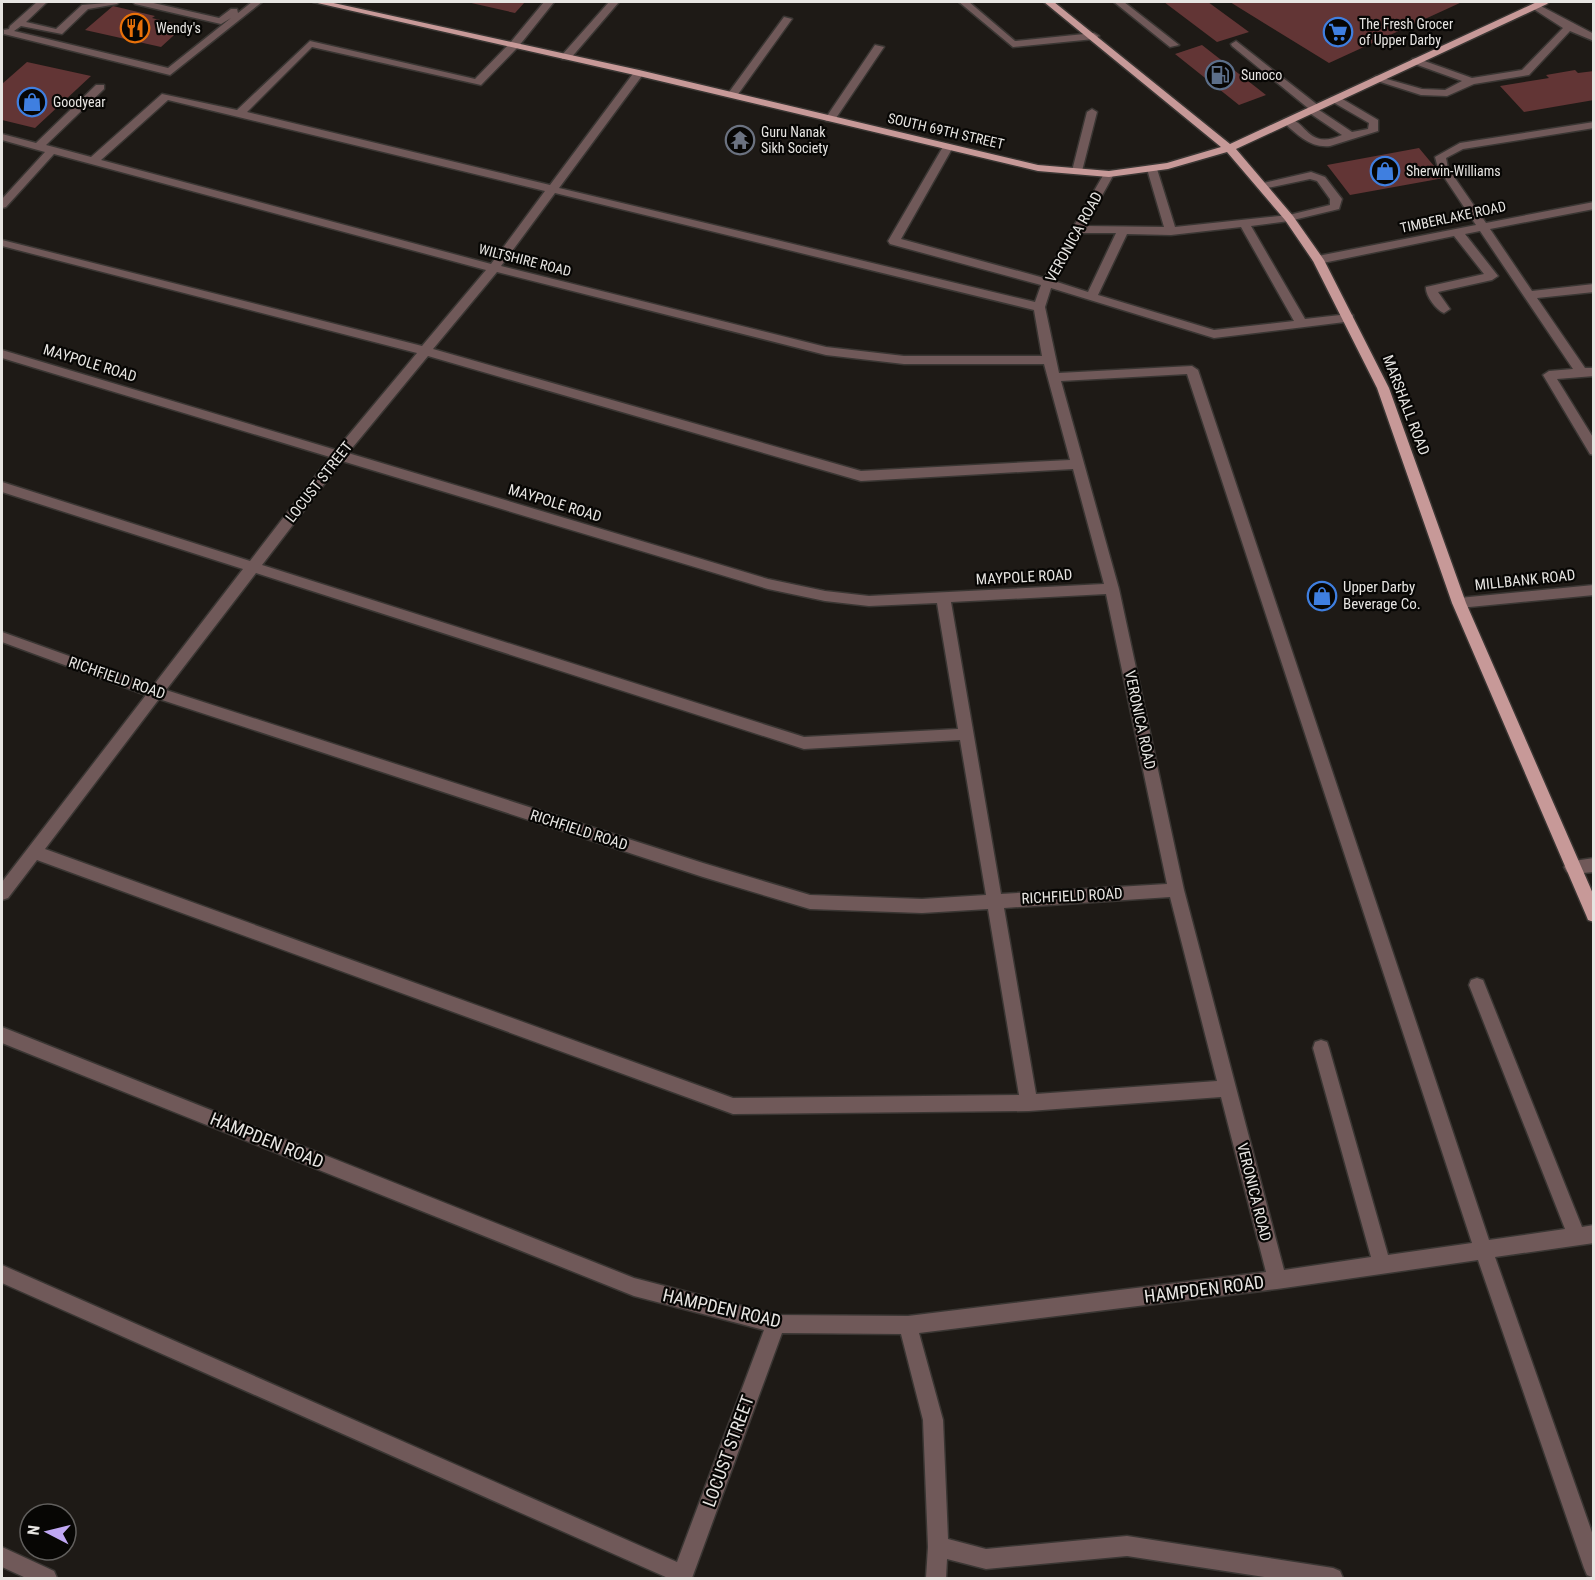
<svg xmlns="http://www.w3.org/2000/svg" width="1595" height="1580" viewBox="0 0 1595 1580" font-family="'Roboto Condensed',sans-serif">
<style>
.building{fill:#623535}
.lines{fill:none;stroke-linecap:round;stroke-linejoin:round}
.minor-casing{stroke:#3a3633;stroke-width:3}
.major-casing{stroke:#3a3633;stroke-width:3}
.minor{fill:#705959;fill-rule:evenodd}
.major{fill:#c79998;fill-rule:evenodd}
.labels{text-anchor:middle;dominant-baseline:central;stroke-width:4.5;stroke-linejoin:round;paint-order:stroke}
.far-poi-label{font-size:14px;fill:#e7e5e2;stroke:#070604;text-anchor:start}
.far-street-label{font-size:14px;fill:#e7e5e2;stroke:#070604}
.street-label{font-size:15px;fill:#e7e5e2;stroke:#070604}
.poi-label{font-size:15px;fill:#e7e5e2;stroke:#070604;text-anchor:start}
.near-street-label{font-size:18px;fill:#e7e5e2;stroke:#070604}
</style>
<rect width="100%" height="100%" fill="#1e1a16"/>
<path class="building" d="M 467,2 L 525,2 L 515,13 Z
M 1164,2 L 1208,2 L 1249,32 L 1217,42 Z
M 1230,2 L 1462,2 L 1329,63 Z
M 113,6 L 155,16 L 152,18 L 184,26 L 161,47 L 85,30 Z
M 1202,45 L 1266,95 L 1239,105 L 1175,54 Z
M 27,62 L 91,76 L 35,128 L 2,120 L 2,84 Z
M 1575,70 L 1578,73 L 1594,71 L 1594,100 L 1524,112 L 1500,86 L 1549,78 L 1546,75 Z
M 1419,148 L 1444,178 L 1350,195 L 1327,165 Z"/>
<g class="lines">
<g class="minor-casing">
<path id="minor" d="M 37,2 L 47,2 L 26,22 L 56,29 L 82,5 L 119,2 L 117,4 L 88,9 L 62,34 L 21,26 L 14,31 L 168,68 L 231,18 L 221,24 L 135,4 L 133,2 L 149,2 L 219,18 L 231,9 L 237,9 L 238,13 L 252,2 L 262,2 L 170,75 L 4,34 L 4,30 L 9,29 L 10,26 Z
M 544,2 L 554,2 L 518,47 L 481,85 L 312,47 L 247,112 L 550,185 L 635,71 L 639,70 L 644,73 L 559,188 L 1035,302 L 1041,285 L 890,244 L 888,241 L 944,145 L 948,144 L 953,147 L 901,239 L 1044,278 L 1105,172 L 1109,171 L 1114,174 L 1085,226 L 1164,227 L 1147,169 L 1152,166 L 1157,169 L 1175,227 L 1289,215 L 1330,205 L 1330,199 L 1317,181 L 1310,179 L 1263,189 L 1258,186 L 1259,184 L 1311,172 L 1325,177 L 1342,199 L 1339,209 L 1289,221 L 1251,226 L 1305,319 L 1349,314 L 1353,315 L 1353,321 L 1214,338 L 1051,288 L 1045,307 L 1059,373 L 1192,366 L 1198,370 L 1489,1240 L 1565,1229 L 1469,985 L 1471,980 L 1477,978 L 1483,980 L 1485,985 L 1582,1227 L 1594,1225 L 1594,1243 L 1495,1257 L 1594,1538 L 1594,1578 L 1587,1575 L 1584,1568 L 1478,1260 L 1277,1289 L 919,1333 L 943,1420 L 948,1539 L 986,1549 L 1127,1536 L 1333,1568 L 1340,1571 L 1343,1578 L 1271,1578 L 1127,1556 L 986,1569 L 947,1559 L 946,1578 L 926,1578 L 928,1547 L 923,1420 L 901,1334 L 782,1333 L 692,1578 L 668,1578 L 2,1283 L 2,1265 L 677,1562 L 764,1330 L 634,1296 L 2,1043 L 2,1027 L 634,1278 L 776,1315 L 908,1316 L 1266,1272 L 1221,1097 L 1029,1111 L 733,1114 L 37,860 L 8,898 L 2,900 L 2,882 L 146,695 L 2,642 L 2,632 L 153,686 L 243,569 L 2,492 L 2,482 L 250,561 L 330,457 L 2,358 L 2,350 L 336,450 L 417,353 L 2,246 L 2,240 L 422,346 L 486,270 L 54,154 L 6,207 L 2,208 L 2,199 L 45,152 L 2,140 L 2,134 L 36,143 L 96,85 L 104,85 L 104,89 L 46,145 L 91,157 L 162,94 L 237,110 L 310,41 L 475,79 L 510,43 ZM 168,100 L 545,191 L 491,264 L 101,160 ZM 555,193 L 1034,310 L 1042,356 L 904,356 L 826,347 L 501,266 ZM 1241,227 L 1294,321 L 1214,330 L 1098,295 L 1127,234 L 1171,235 ZM 1081,233 L 1116,233 L 1088,292 L 1054,281 ZM 497,272 L 826,355 L 904,364 L 1044,364 L 1070,460 L 861,471 L 433,349 ZM 428,356 L 861,481 L 1073,469 L 1104,584 L 869,596 L 825,591 L 768,579 L 348,453 ZM 1187,374 L 1472,1243 L 1388,1255 L 1329,1048 L 1327,1042 L 1321,1040 L 1315,1042 L 1313,1048 L 1371,1257 L 1284,1270 L 1184,890 L 1119,589 L 1061,381 ZM 342,461 L 768,589 L 825,601 L 869,606 L 937,603 L 958,729 L 804,737 L 262,565 ZM 256,573 L 804,749 L 960,740 L 986,895 L 922,899 L 810,895 L 703,863 L 166,690 ZM 1106,594 L 1167,884 L 1001,894 L 951,602 ZM 159,699 L 703,877 L 810,909 L 922,913 L 988,909 L 1019,1095 L 733,1098 L 45,849 ZM 1170,897 L 1217,1081 L 1036,1094 L 1004,908 Z
M 609,2 L 619,2 L 570,59 L 562,59 L 562,55 Z
M 959,2 L 969,2 L 1015,41 L 1094,33 L 1099,36 L 1094,39 L 1013,47 Z
M 1114,2 L 1124,2 L 1179,45 L 1170,47 Z
M 1535,3 L 1594,34 L 1594,41 L 1570,31 L 1529,75 L 1474,84 L 1447,96 L 1421,95 L 1371,79 L 1376,76 L 1422,89 L 1445,90 L 1462,81 L 1412,63 L 1412,59 L 1416,58 L 1472,78 L 1522,70 L 1563,28 L 1532,8 L 1532,4 Z
M 784,17 L 792,19 L 736,97 L 728,97 L 727,95 Z
M 1236,41 L 1319,106 L 1319,110 L 1352,132 L 1368,129 L 1369,123 L 1331,101 L 1331,97 L 1339,97 L 1378,120 L 1378,131 L 1330,146 C 1310,148 1298,135 1284,123 L 1284,119 C 1307,116 1305,152 1342,135 L 1308,112 L 1308,108 L 1232,46 L 1231,44 Z
M 875,45 L 884,47 L 834,121 L 826,121 L 825,119 Z
M 1092,109 L 1097,112 L 1082,171 L 1081,173 L 1073,173 L 1072,171 L 1087,112 Z
M 1594,122 L 1594,128 L 1463,149 L 1446,158 L 1448,168 L 1486,223 L 1594,202 L 1594,209 L 1490,229 L 1532,291 L 1594,284 L 1594,292 L 1537,298 L 1585,368 L 1594,368 L 1594,376 L 1557,379 L 1594,439 L 1594,455 L 1590,454 L 1543,375 L 1549,371 L 1573,369 L 1480,231 L 1465,234 L 1498,276 L 1492,280 L 1438,292 L 1450,309 L 1444,313 C 1436,310 1425,295 1426,287 L 1484,274 L 1454,236 L 1318,264 L 1312,260 L 1318,256 L 1476,225 L 1438,168 L 1435,157 L 1460,143 Z
M 1594,585 L 1594,595 L 1459,608 L 1452,603 L 1459,598 Z
M 1594,858 L 1594,872 L 1572,874 L 1567,872 L 1564,867 L 1567,862 Z
M 2,1547 L 54,1571 L 57,1578 L 26,1578 L 2,1567 Z"/>
</g>
<g class="major-casing">
<path id="major" d="M 313,2 L 329,2 L 639,70 L 1038,165 L 1109,171 L 1167,163 L 1221,147 L 1044,2 L 1054,2 L 1230,144 L 1537,2 L 1549,2 L 1547,4 L 1236,149 L 1293,216 L 1324,260 L 1389,388 L 1466,603 L 1594,896 L 1594,922 L 1588,920 L 1586,915 L 1452,603 L 1377,388 L 1313,261 L 1285,220 L 1227,152 L 1168,169 L 1109,177 L 1038,171 L 639,76 Z"/>
</g>
<use href="#minor" class="minor"/>
<use href="#major" class="major"/>
</g>
<defs>
<g id="restaurant-ring" transform="scale(1.5)"><circle r="9.5" fill="#070604" stroke="#e8710a" stroke-width="1.5"/><path d="M-5-6h1v4h1v-4h1v4h1v-4h1v5L-1.5 .5V6h-2V.5L-5-1ZM5-6V6H3V1.5H1.5Q1.5-4 5-6Z" fill="#e8710a"/></g>
<g id="supermarket-ring" transform="scale(1.5)"><circle r="9.5" fill="#070604" stroke="#3f7fe0" stroke-width="1.5"/><path d="M-6-5.5h2.5l.6 2H6L4.5 2H-2.5L-4.4-4H-6ZM-1.5 3.2a1.3 1.3 0 1 0 .1 0ZM3 3.2a1.3 1.3 0 1 0 .1 0Z" fill="#3f7fe0"/></g>
<g id="fuel-ring" transform="scale(1.5)"><circle r="9.5" fill="#070604" stroke="#5c6f8a" stroke-width="1.5"/><path d="M-5.5-6h7V0h2V4h1.3V-2.5L3-4.5l.8-.8L6-3V5H2.5V1h-1V6h-7ZM-4.2-4.7v3.2H.2V-4.7Z" fill="#5c6f8a"/></g>
<g id="shop-ring" transform="scale(1.5)"><circle r="9.5" fill="#070604" stroke="#3f7fe0" stroke-width="1.5"/><path d="M-5-2.5h2.3a2.7 3.5 0 0 1 5.4 0H5L5.5 6h-11ZM-1.5-2.5h3a1.5 2.3 0 0 0-3 0Z" fill="#3f7fe0"/></g>
<g id="temple-ring" transform="scale(1.5)"><circle r="9.5" fill="#070604" stroke="#6b7280" stroke-width="1.5"/><path d="M0-6L5-2H3V0L6.5 2.5H4V6H1.5V3h-3V6H-4V2.5H-6.5L-3 0V-2H-5Z" fill="#6b7280"/></g>
</defs>
<g fill-rule="evenodd">
<use href="#restaurant-ring" x="135" y="28"/>
<use href="#supermarket-ring" x="1338" y="32"/>
<use href="#fuel-ring" x="1220" y="75"/>
<use href="#shop-ring" x="32" y="102"/>
<use href="#temple-ring" x="740" y="140"/>
<use href="#shop-ring" x="1385" y="171"/>
<use href="#shop-ring" x="1322" y="596"/>
</g>
<g class="labels">
<g class="far-poi-label">
<text x="1359" y="24">The Fresh Grocer<tspan x="1359" dy="16">of Upper Darby</tspan></text>
<text x="156" y="28">Wendy's</text>
<text x="1241" y="75">Sunoco</text>
<text x="53" y="102">Goodyear</text>
<text x="761" y="132">Guru Nanak<tspan x="761" dy="16">Sikh Society</tspan></text>
<text x="1406" y="171">Sherwin-Williams</text>
</g>
<g class="far-street-label">
<text transform="translate(946 131) rotate(13)">SOUTH 69TH STREET</text>
<text transform="translate(1453 217) rotate(-12)">TIMBERLAKE ROAD</text>
<text transform="translate(525 260) rotate(14)">WILTSHIRE ROAD</text>
</g>
<g class="street-label">
<text transform="translate(1074 237) rotate(-61)">VERONICA ROAD</text>
<text transform="translate(90 363) rotate(17)">MAYPOLE ROAD</text>
<text transform="translate(1406 405) rotate(69)">MARSHALL ROAD</text>
<text transform="translate(319 482) rotate(-52)">LOCUST STREET</text>
<text transform="translate(555 503) rotate(17)">MAYPOLE ROAD</text>
<text transform="translate(1024 577) rotate(-3)">MAYPOLE ROAD</text>
<text transform="translate(1525 580) rotate(-6)">MILLBANK ROAD</text>
<text transform="translate(117 678) rotate(19)">RICHFIELD ROAD</text>
<text transform="translate(1140 720) rotate(78)">VERONICA ROAD</text>
<text transform="translate(579 830) rotate(18)">RICHFIELD ROAD</text>
<text transform="translate(1072 896) rotate(-3)">RICHFIELD ROAD</text>
<text transform="translate(1254 1192) rotate(76)">VERONICA ROAD</text>
</g>
<g class="poi-label">
<text x="1343" y="587">Upper Darby<tspan x="1343" dy="17">Beverage Co.</tspan></text>
</g>
<g class="near-street-label">
<text transform="translate(267 1140) rotate(22)">HAMPDEN ROAD</text>
<text transform="translate(1204 1289) rotate(-7)">HAMPDEN ROAD</text>
<text transform="translate(722 1308) rotate(13)">HAMPDEN ROAD</text>
<text transform="translate(728 1451) rotate(-70)">LOCUST STREET</text>
</g>
</g>
<rect width="1595" height="1580" fill="none" stroke="#e7e5e2" stroke-width="6"/>
<g transform="translate(48 1532) rotate(277)"><circle r="28" fill="#070604" stroke="#615f5d" stroke-width="1.5"/>
<path d="M0-4.5L10 22L0 15L-10 22Z" fill="#c0a8f4"/>
<text y="-9" font-size="16" font-weight="bold" text-anchor="middle" fill="#e7e5e2">N</text>
</g>
</svg>
